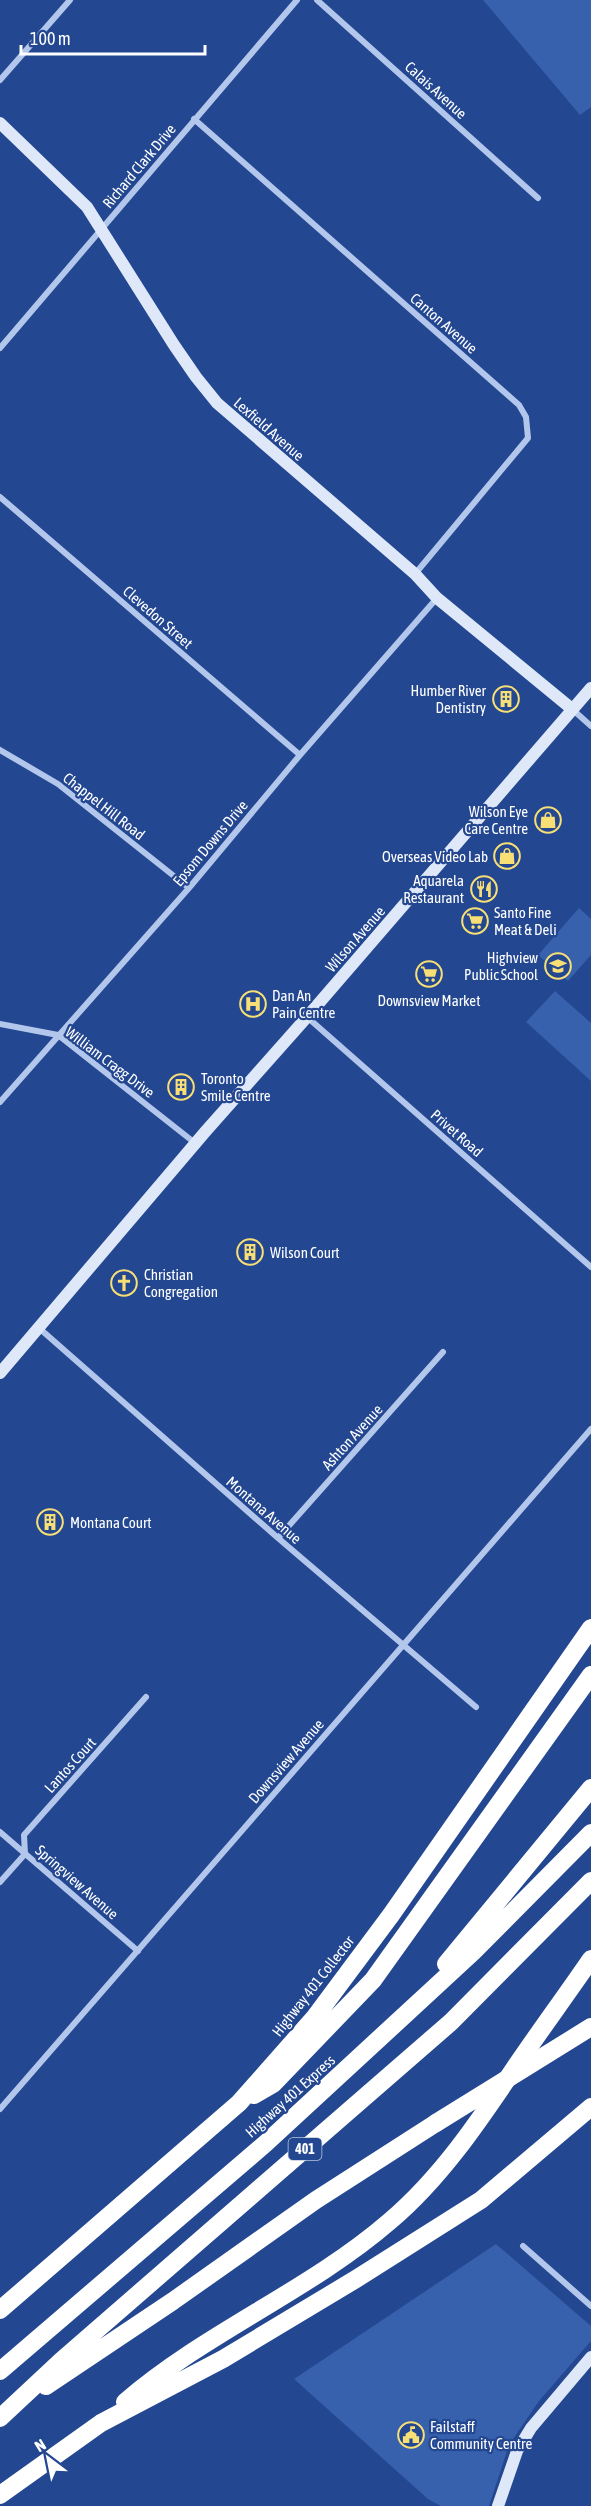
<svg xmlns="http://www.w3.org/2000/svg" width="591" height="2506" viewBox="0 0 591 2506" font-family="'Asap Condensed',sans-serif">
<style>
.green{fill:#3760ad}
.lines{fill:none;stroke-linecap:round;stroke-linejoin:round}
.street{stroke:#b3c7ec;stroke-width:6}
.secondary{stroke:#dfe8f9;stroke-width:12}
.highway{stroke:#fff;stroke-width:18}
.highway-bridge{stroke:#fff;stroke-width:18}
.labels{text-anchor:middle;dominant-baseline:central;stroke-width:4.5;stroke-linejoin:round;paint-order:stroke}
.shield{fill:#234790;stroke:#bdc8de;stroke-width:1.5}
.shield-label{font-size:14px;font-weight:bold;fill:#fff}
.street-label{font-size:15px;fill:#fff;stroke:#234790}
.poi-label{font-size:15px;fill:#fff;stroke:#234790;text-anchor:start}
</style>
<rect width="100%" height="100%" fill="#234790"/>
<path class="green" d="M 483,0 L 591,0 L 591,107 L 580,115 Z
M 579,908 L 591,919 L 591,955 L 568,981 L 538,955 Z
M 555,991 L 591,1023 L 591,1081 L 526,1022 Z
M 496,2244 L 591,2326 L 591,2341 L 539,2401 L 509,2445 L 489,2506 L 441,2506 L 428,2499 L 294,2379 Z"/>
<g class="lines">
<path class="street" d="M 317,0 L 538,198
M 0,80 L 70,0
M 194,119 L 519,405 L 526,417 L 528,438 L 415,574
M 0,348 L 297,0
M 0,497 L 300,755
M 572,709 L 591,726
M 0,750 L 58,784 L 189,888
M 307,1017 L 591,1267
M 0,1024 L 58,1035 L 195,1143
M 0,1102 L 189,888 L 300,755 L 437,598
M 39,1328 L 278,1538 L 476,1707
M 278,1538 L 443,1352
M 0,1832 L 138,1951
M 25,1854 L 24,1835 L 146,1697
M 0,1882 L 25,1854
M 0,2109 L 591,1429
M 523,2246 L 591,2306"/>
<path class="secondary" d="M 0,123 L 87,207 L 174,345 L 196,377 L 217,403 L 415,574 L 437,598 L 572,709
M 0,1373 L 205,1132 L 307,1017 L 591,688
M 498,2506 L 517,2451 L 531,2428 L 591,2357"/>
<path class="highway" d="M 446,1964 L 591,1788
M 254,2095 L 273,2084 L 373,1980 L 591,1675
M 0,2310 L 239,2103 L 315,2017 L 391,1915 L 591,1628
M 0,2371 L 266,2143 L 473,1952 L 591,1833
M 46,2386 L 173,2301 L 316,2200 L 436,2123
M 125,2402 C 206,2332 309,2291 390,2221 C 442,2177 481,2118 518,2063 C 542,2028 567,1994 591,1959
M 0,2418 L 61,2361 L 451,2022 L 591,1881
M 0,2495 L 101,2423 L 223,2359 L 356,2279 L 481,2200 L 591,2107"/>
<path class="highway-bridge" d="M 436,2123 L 591,2027"/>
</g>
<defs>
<g id="building-ring" transform="scale(1.35)"><circle r="9.5" fill="#234790" stroke="#f7df76" stroke-width="1.5"/><path d="M-4-6H4V6H1V3H-1V6H-4ZM-2.5-4.3h1.7v1.8h-1.7ZM.8-4.3h1.7v1.8H.8ZM-2.5-1h1.7V.8h-1.7ZM.8-1h1.7V.8H.8Z" fill="#f7df76"/></g>
<g id="shop-ring" transform="scale(1.35)"><circle r="9.5" fill="#234790" stroke="#f7df76" stroke-width="1.5"/><path d="M-5-2.5h2.3a2.7 3.5 0 0 1 5.4 0H5L5.5 6h-11ZM-1.5-2.5h3a1.5 2.3 0 0 0-3 0Z" fill="#f7df76"/></g>
<g id="restaurant-ring" transform="scale(1.35)"><circle r="9.5" fill="#234790" stroke="#f7df76" stroke-width="1.5"/><path d="M-5-6h1v4h1v-4h1v4h1v-4h1v5L-1.5 .5V6h-2V.5L-5-1ZM5-6V6H3V1.5H1.5Q1.5-4 5-6Z" fill="#f7df76"/></g>
<g id="supermarket-ring" transform="scale(1.35)"><circle r="9.5" fill="#234790" stroke="#f7df76" stroke-width="1.5"/><path d="M-6-5.5h2.5l.6 2H6L4.5 2H-2.5L-4.4-4H-6ZM-1.5 3.2a1.3 1.3 0 1 0 .1 0ZM3 3.2a1.3 1.3 0 1 0 .1 0Z" fill="#f7df76"/></g>
<g id="school-ring" transform="scale(1.35)"><circle r="9.5" fill="#234790" stroke="#f7df76" stroke-width="1.5"/><path d="M0-5L7-2L0 1L-7-2ZM-4 1L0 2.5L4 1V4Q0 6-4 4Z" fill="#f7df76"/></g>
<g id="hospital-ring" transform="scale(1.35)"><circle r="9.5" fill="#234790" stroke="#f7df76" stroke-width="1.5"/><path d="M-5-5h3v3.5h4V-5h3V5h-3V1.5h-4V5h-3Z" fill="#f7df76"/></g>
<g id="church-ring" transform="scale(1.35)"><circle r="9.5" fill="#234790" stroke="#f7df76" stroke-width="1.5"/><path d="M-1.2-6h2.4v3.5h3.3v2.4h-3.3V6h-2.4V-.1h-3.3v-2.4h3.3Z" fill="#f7df76"/></g>
<g id="civic-ring" transform="scale(1.35)"><circle r="9.5" fill="#234790" stroke="#f7df76" stroke-width="1.5"/><path d="M-.6-6.5H3V-4.5H.6V-3L4-1V1h2V6H-6V1h2V-1L-.6-3ZM-1.2 2.5V6h2.4V2.5Z" fill="#f7df76"/></g>
</defs>
<g fill-rule="evenodd">
<use href="#building-ring" x="506" y="699"/>
<use href="#shop-ring" x="548" y="820"/>
<use href="#shop-ring" x="507" y="856"/>
<use href="#restaurant-ring" x="484" y="889"/>
<use href="#supermarket-ring" x="475" y="921"/>
<use href="#school-ring" x="558" y="966"/>
<use href="#supermarket-ring" x="429" y="974"/>
<use href="#hospital-ring" x="253" y="1004"/>
<use href="#building-ring" x="181" y="1087"/>
<use href="#building-ring" x="250" y="1252"/>
<use href="#church-ring" x="124" y="1283"/>
<use href="#building-ring" x="50" y="1522"/>
<use href="#civic-ring" x="411" y="2435"/>
</g>
<g class="labels">
<rect class="shield" x="288.5" y="2138" width="33" height="22" rx="4.5"/>
<g class="shield-label">
<text x="305" y="2149">401</text>
</g>
<g class="street-label">
<text transform="translate(436 90) rotate(42)">Calais Avenue</text>
<text transform="translate(139 166) rotate(-50)">Richard Clark Drive</text>
<text transform="translate(444 323) rotate(41)">Canton Avenue</text>
<text transform="translate(269 429) rotate(41)">Lexfield Avenue</text>
<text transform="translate(158 617) rotate(41)">Clevedon Street</text>
<text transform="translate(104 806) rotate(38)">Chappel Hill Road</text>
<text transform="translate(210 843) rotate(-50)">Epsom Downs Drive</text>
<text transform="translate(355 939) rotate(-49)">Wilson Avenue</text>
<text transform="translate(110 1062) rotate(37)">William Cragg Drive</text>
<text transform="translate(457 1133) rotate(41)">Privet Road</text>
<text transform="translate(352 1437) rotate(-48)">Ashton Avenue</text>
<text transform="translate(264 1510) rotate(41)">Montana Avenue</text>
<text transform="translate(286 1761) rotate(-49)">Downsview Avenue</text>
<text transform="translate(70 1765) rotate(-48)">Lantos Court</text>
<text transform="translate(77 1882) rotate(41)">Springview Avenue</text>
<text transform="translate(313 1986) rotate(-52)">Highway 401 Collector</text>
<text transform="translate(290 2096) rotate(-42)">Highway 401 Express</text>
</g>
<g class="poi-label">
<text x="486" y="690" text-anchor="end">Humber River<tspan x="486" dy="17">Dentistry</tspan></text>
<text x="528" y="811" text-anchor="end">Wilson Eye<tspan x="528" dy="17">Care Centre</tspan></text>
<text x="488" y="856" text-anchor="end">Overseas Video Lab</text>
<text x="464" y="880" text-anchor="end">Aquarela<tspan x="464" dy="17">Restaurant</tspan></text>
<text x="494" y="912">Santo Fine<tspan x="494" dy="17">Meat &amp; Deli</tspan></text>
<text x="538" y="957" text-anchor="end">Highview<tspan x="538" dy="17">Public School</tspan></text>
<text x="272" y="995">Dan An<tspan x="272" dy="17">Pain Centre</tspan></text>
<text x="429" y="1000" text-anchor="middle">Downsview Market</text>
<text x="201" y="1078">Toronto<tspan x="201" dy="17">Smile Centre</tspan></text>
<text x="270" y="1252">Wilson Court</text>
<text x="144" y="1274">Christian<tspan x="144" dy="17">Congregation</tspan></text>
<text x="70" y="1522">Montana Court</text>
<text x="430" y="2426">Failstaff<tspan x="430" dy="17">Community Centre</tspan></text>
</g>
</g>
<g transform="translate(48 2458) rotate(328)" stroke="#234790" stroke-width="4.5" paint-order="stroke">
<path d="M0-4.5L10 22L0 15L-10 22Z" fill="#ffffff"/>
<text y="-9" font-size="16" font-weight="bold" text-anchor="middle" fill="#ffffff">N</text>
</g>
<path d="M21 45v9h184v-9" fill="none" stroke="#ffffff" stroke-width="3"/>
<text x="30" y="45" font-size="18" fill="#ffffff" stroke="#234790" stroke-width="4.5" paint-order="stroke">100 m</text>
</svg>
